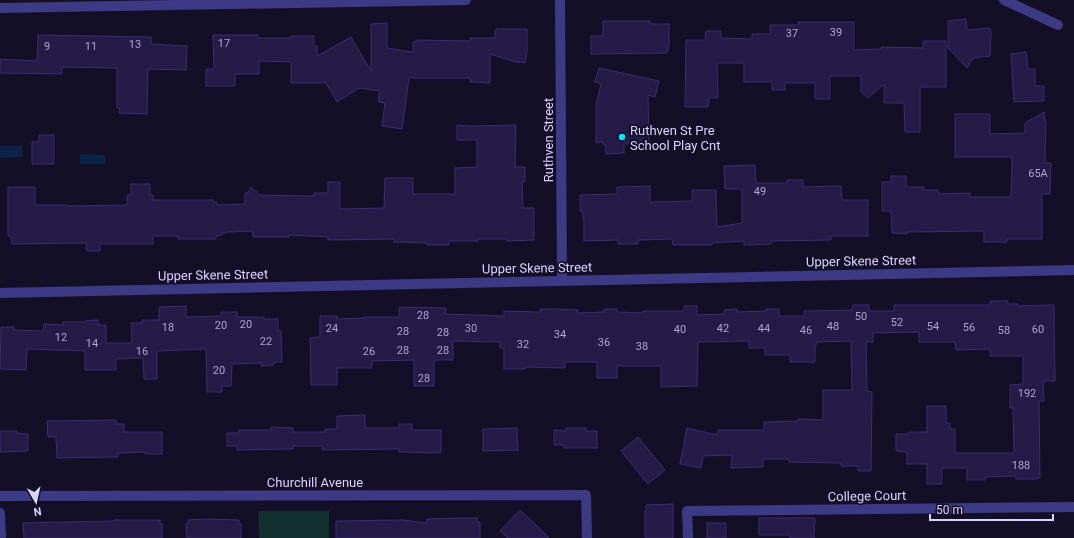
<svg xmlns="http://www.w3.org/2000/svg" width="1074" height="538" viewBox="0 0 1074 538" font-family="Roboto,sans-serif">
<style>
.green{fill:#12302f}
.water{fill:#0c2248}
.building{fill:#241b47;stroke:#3b2d73}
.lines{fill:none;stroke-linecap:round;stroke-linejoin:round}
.minor{stroke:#3d3a85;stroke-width:10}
.poi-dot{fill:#00e5ff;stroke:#130f26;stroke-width:1.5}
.labels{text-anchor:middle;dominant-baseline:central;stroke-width:3.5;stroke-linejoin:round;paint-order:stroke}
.number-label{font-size:11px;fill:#aca6d1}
.poi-label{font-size:13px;fill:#d9d4ff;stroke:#130f26;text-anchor:start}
.street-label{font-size:13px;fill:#d9d4ff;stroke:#130f26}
</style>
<rect width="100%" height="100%" fill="#130f26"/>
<path class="green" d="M 258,511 L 329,511 L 329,538 L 259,538 Z"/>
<path class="water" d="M 0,146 L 22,146 L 23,157 L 0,158 Z
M 80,154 L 105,155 L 105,164 L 80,164 Z"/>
<path class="building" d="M 966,19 L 967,30 L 990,28 L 991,32 L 990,56 L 973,58 L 967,68 L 948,48 L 948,21 Z
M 603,21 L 650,21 L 650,24 L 669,24 L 669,45 L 667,53 L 591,54 L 591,36 L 603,36 Z
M 798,22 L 854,22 L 854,50 L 881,49 L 881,47 L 923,48 L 923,41 L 946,41 L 946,87 L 920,87 L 920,132 L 905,132 L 904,103 L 884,103 L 884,84 L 868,98 L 861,92 L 861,76 L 830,76 L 830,99 L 815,99 L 815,83 L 785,83 L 785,90 L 772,90 L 772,82 L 744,82 L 744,63 L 717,63 L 718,98 L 709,98 L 708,107 L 685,107 L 686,40 L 705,40 L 706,31 L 721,31 L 721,38 L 752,39 L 752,34 L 770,34 L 770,25 L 798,25 Z
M 387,23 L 387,48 L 413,52 L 413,42 L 416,42 L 416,40 L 470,41 L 470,38 L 495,38 L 496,29 L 527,29 L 527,52 L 525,63 L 520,61 L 519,63 L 490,54 L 490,83 L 470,82 L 470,78 L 409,78 L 402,129 L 382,126 L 385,103 L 378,102 L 380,91 L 359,88 L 337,102 L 326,83 L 291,83 L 291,62 L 259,61 L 259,74 L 235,74 L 235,86 L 206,86 L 206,69 L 214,69 L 213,35 L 258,35 L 258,38 L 291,38 L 291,36 L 314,36 L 314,46 L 317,46 L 317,56 L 351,37 L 371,71 L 371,24 Z
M 38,35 L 151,37 L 151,44 L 187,46 L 186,70 L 148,69 L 147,114 L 119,113 L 120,108 L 117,108 L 117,68 L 62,67 L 62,74 L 0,73 L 0,59 L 37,61 Z
M 1026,52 L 1028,69 L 1035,69 L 1035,86 L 1044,86 L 1044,101 L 1014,102 L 1011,54 Z
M 599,68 L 659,81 L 655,97 L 648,95 L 649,143 L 624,144 L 624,153 L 606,154 L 605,144 L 603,144 L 603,142 L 596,143 L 596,105 L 601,84 L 595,82 Z
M 1044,112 L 1045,121 L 1046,121 L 1045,163 L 1051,163 L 1050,194 L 1042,194 L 1042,239 L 1007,239 L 1007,242 L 984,242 L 984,231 L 907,232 L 907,234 L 892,233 L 891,211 L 882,211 L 882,182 L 891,182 L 891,176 L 906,176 L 906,187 L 924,187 L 924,190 L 938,190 L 939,194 L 970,193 L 970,197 L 1011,197 L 1012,157 L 955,157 L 955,114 L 990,114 L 990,134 L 1025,133 L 1025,123 Z
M 457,125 L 473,126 L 516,125 L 515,167 L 525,167 L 525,182 L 522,182 L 523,208 L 534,208 L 534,240 L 507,241 L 507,239 L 478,239 L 478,241 L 449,241 L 449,245 L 427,245 L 427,243 L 394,242 L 394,239 L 328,240 L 328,237 L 289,235 L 289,237 L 253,237 L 252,231 L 226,232 L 226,233 L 222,233 L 222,235 L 216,236 L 216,239 L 178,239 L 178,236 L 153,236 L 153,244 L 100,244 L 100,251 L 87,251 L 86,243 L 12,244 L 11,236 L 8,236 L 8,187 L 35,187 L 35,205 L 68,205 L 68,206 L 127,205 L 127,195 L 131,195 L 131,184 L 150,184 L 150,195 L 153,195 L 153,200 L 213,200 L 214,202 L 216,202 L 217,205 L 245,204 L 245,193 L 248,193 L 251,187 L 260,195 L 314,196 L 314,193 L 328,193 L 328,182 L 340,182 L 340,209 L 384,208 L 385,178 L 413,178 L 413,194 L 455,194 L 455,168 L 477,167 L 477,140 L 457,140 Z
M 39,135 L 54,135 L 54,164 L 32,164 L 32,141 L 39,142 Z
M 755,165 L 756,183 L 787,183 L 787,180 L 803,180 L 803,187 L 841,186 L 842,200 L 868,200 L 868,236 L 831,236 L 831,240 L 771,241 L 771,244 L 753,245 L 744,245 L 744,241 L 712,243 L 712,245 L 673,245 L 672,239 L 638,240 L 638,244 L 618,244 L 618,240 L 584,241 L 584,221 L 582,211 L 580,211 L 580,195 L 617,194 L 617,187 L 650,186 L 650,202 L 692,201 L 692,190 L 716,190 L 717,227 L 742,223 L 742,189 L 725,189 L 724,166 Z
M 990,301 L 1008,301 L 1008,304 L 1018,304 L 1018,306 L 1054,305 L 1055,381 L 1043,381 L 1044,401 L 1039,401 L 1040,478 L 1037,478 L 1037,479 L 1016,479 L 1016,476 L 985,477 L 985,480 L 967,480 L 967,468 L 942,468 L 942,484 L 927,484 L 927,464 L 907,464 L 907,452 L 896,451 L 896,434 L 909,434 L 909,432 L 927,432 L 927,406 L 946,406 L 946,423 L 950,423 L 950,429 L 955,429 L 955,453 L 1014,453 L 1013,408 L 1010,408 L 1010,385 L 1023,384 L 1023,356 L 990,356 L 990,349 L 956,350 L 955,342 L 919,342 L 919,332 L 873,333 L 873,342 L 866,342 L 867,391 L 872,392 L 871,471 L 858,471 L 858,466 L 841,466 L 841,463 L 789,462 L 789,459 L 763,459 L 763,467 L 731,468 L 732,455 L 703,456 L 701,468 L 680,464 L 687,428 L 717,435 L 718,430 L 764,430 L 764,422 L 798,421 L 798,419 L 823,420 L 823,390 L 852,390 L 851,341 L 817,342 L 817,344 L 815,344 L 815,362 L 790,362 L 790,355 L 765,355 L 765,348 L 749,348 L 749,341 L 698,342 L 697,386 L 661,387 L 661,366 L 617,366 L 617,378 L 597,378 L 597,362 L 565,362 L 565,368 L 525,367 L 525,369 L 504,369 L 504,348 L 500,348 L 500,342 L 453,341 L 453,360 L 434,360 L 434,386 L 414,386 L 414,360 L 372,361 L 372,368 L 337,368 L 337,385 L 311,385 L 310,338 L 320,337 L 320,316 L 337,316 L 337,319 L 364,318 L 364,317 L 399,317 L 399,307 L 446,308 L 445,314 L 504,316 L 504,311 L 540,312 L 540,309 L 554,309 L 578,310 L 578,313 L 604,312 L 604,309 L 617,309 L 617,312 L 643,313 L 643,311 L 684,311 L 684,306 L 697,306 L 697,315 L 724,314 L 724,310 L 737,309 L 737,312 L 766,311 L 766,309 L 779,309 L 779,316 L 804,316 L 804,311 L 852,310 L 853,305 L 869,305 L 869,311 L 894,311 L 894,305 L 990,305 Z
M 186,306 L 186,317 L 221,316 L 221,312 L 237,312 L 237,317 L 264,317 L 264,319 L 278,319 L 278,331 L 281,331 L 282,362 L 274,362 L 274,365 L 261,366 L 261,363 L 232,364 L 231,386 L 222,386 L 222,392 L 207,392 L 206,349 L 157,351 L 157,379 L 144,379 L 143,358 L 116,359 L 116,370 L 85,370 L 85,351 L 27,349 L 26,370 L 0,369 L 1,327 L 14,327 L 14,330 L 43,331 L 44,324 L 63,325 L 63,322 L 85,322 L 85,321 L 98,320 L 98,325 L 106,325 L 106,343 L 132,343 L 131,323 L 142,323 L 142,320 L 159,320 L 159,307 Z
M 365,415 L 365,428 L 399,428 L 399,424 L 412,424 L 412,430 L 441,430 L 441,453 L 399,452 L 399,449 L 322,450 L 322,446 L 293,446 L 293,449 L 237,450 L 237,446 L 227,446 L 227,433 L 239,433 L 239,430 L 271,430 L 271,427 L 293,428 L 293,432 L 325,432 L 325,429 L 337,429 L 337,416 Z
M 116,420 L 116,424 L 124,424 L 124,432 L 162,432 L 162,454 L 145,454 L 145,452 L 118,453 L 118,457 L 57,458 L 56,437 L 48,437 L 47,421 Z
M 517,428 L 518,450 L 483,451 L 483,429 Z
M 566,428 L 586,428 L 586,431 L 597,431 L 597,448 L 564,448 L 564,445 L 554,445 L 554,430 L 566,431 Z
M 0,431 L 17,431 L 17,433 L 28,434 L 28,451 L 0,452 Z
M 638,437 L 665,470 L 648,484 L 621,451 Z
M 673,504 L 673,538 L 645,538 L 645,511 L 646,511 L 646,505 Z
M 520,510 L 537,526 L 549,538 L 508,538 L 500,531 Z
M 462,518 L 478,518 L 477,522 L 480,522 L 480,538 L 336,538 L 336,521 L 403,520 L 427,523 L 427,519 Z
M 759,518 L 815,518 L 814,538 L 790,538 L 790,535 L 759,535 Z
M 204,519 L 239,520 L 239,524 L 241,524 L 241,538 L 187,538 L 186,523 L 189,523 L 188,520 Z
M 114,520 L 160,520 L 160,524 L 162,524 L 162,538 L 24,538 L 23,523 L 114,521 Z
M 707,523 L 726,523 L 726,538 L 707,538 Z"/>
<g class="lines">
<path class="minor" d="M 560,0 L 562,280
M 1004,0 L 1058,25
M 0,8 L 466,0
M 0,293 L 1074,270
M 0,496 L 586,495 L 587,538
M 0,513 L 1,538
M 688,538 L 687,511 L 1074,507"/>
</g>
<circle class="poi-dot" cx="622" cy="137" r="4"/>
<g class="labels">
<g class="number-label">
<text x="836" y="32">39</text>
<text x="792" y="33">37</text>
<text x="224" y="43">17</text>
<text x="135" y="44">13</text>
<text x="47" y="46">9</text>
<text x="91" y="46">11</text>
<text x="1038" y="173">65A</text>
<text x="760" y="191">49</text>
<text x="423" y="315">28</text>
<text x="861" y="316">50</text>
<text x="897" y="322">52</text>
<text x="246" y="324">20</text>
<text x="221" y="325">20</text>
<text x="833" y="326">48</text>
<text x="933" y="326">54</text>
<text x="168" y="327">18</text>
<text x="969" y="327">56</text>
<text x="332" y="328">24</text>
<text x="471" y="328">30</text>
<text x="723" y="328">42</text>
<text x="764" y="328">44</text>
<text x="680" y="329">40</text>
<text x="1038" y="329">60</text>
<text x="806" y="330">46</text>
<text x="1004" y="330">58</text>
<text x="403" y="331">28</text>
<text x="443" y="332">28</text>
<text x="560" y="334">34</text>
<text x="61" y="337">12</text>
<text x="266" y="341">22</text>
<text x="604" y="342">36</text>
<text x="92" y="343">14</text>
<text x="523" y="344">32</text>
<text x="642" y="346">38</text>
<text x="403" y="350">28</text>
<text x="443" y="350">28</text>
<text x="142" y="351">16</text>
<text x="369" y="351">26</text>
<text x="219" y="370">20</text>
<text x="424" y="378">28</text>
<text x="1027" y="393">192</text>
<text x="1021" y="465">188</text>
</g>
<g class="poi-label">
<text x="630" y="130">Ruthven St Pre<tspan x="630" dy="15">School Play Cnt</tspan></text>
</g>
<g class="street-label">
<text transform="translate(548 140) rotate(-90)">Ruthven Street</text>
<text transform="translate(861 261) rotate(-1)">Upper Skene Street</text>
<text transform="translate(537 268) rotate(-1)">Upper Skene Street</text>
<text transform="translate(213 275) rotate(-1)">Upper Skene Street</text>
<text x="315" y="482">Churchill Avenue</text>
<text transform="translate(867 496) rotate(-1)">College Court</text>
</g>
</g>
<g transform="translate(36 502) rotate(171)" stroke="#130f26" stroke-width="3" paint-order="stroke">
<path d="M0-3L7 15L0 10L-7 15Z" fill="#d9d4ff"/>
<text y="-6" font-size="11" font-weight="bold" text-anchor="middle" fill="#d9d4ff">N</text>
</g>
<path d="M930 514v6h123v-6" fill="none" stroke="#d9d4ff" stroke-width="2"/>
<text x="936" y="514" font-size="12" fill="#d9d4ff" stroke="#130f26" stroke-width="3" paint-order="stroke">50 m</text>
</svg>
